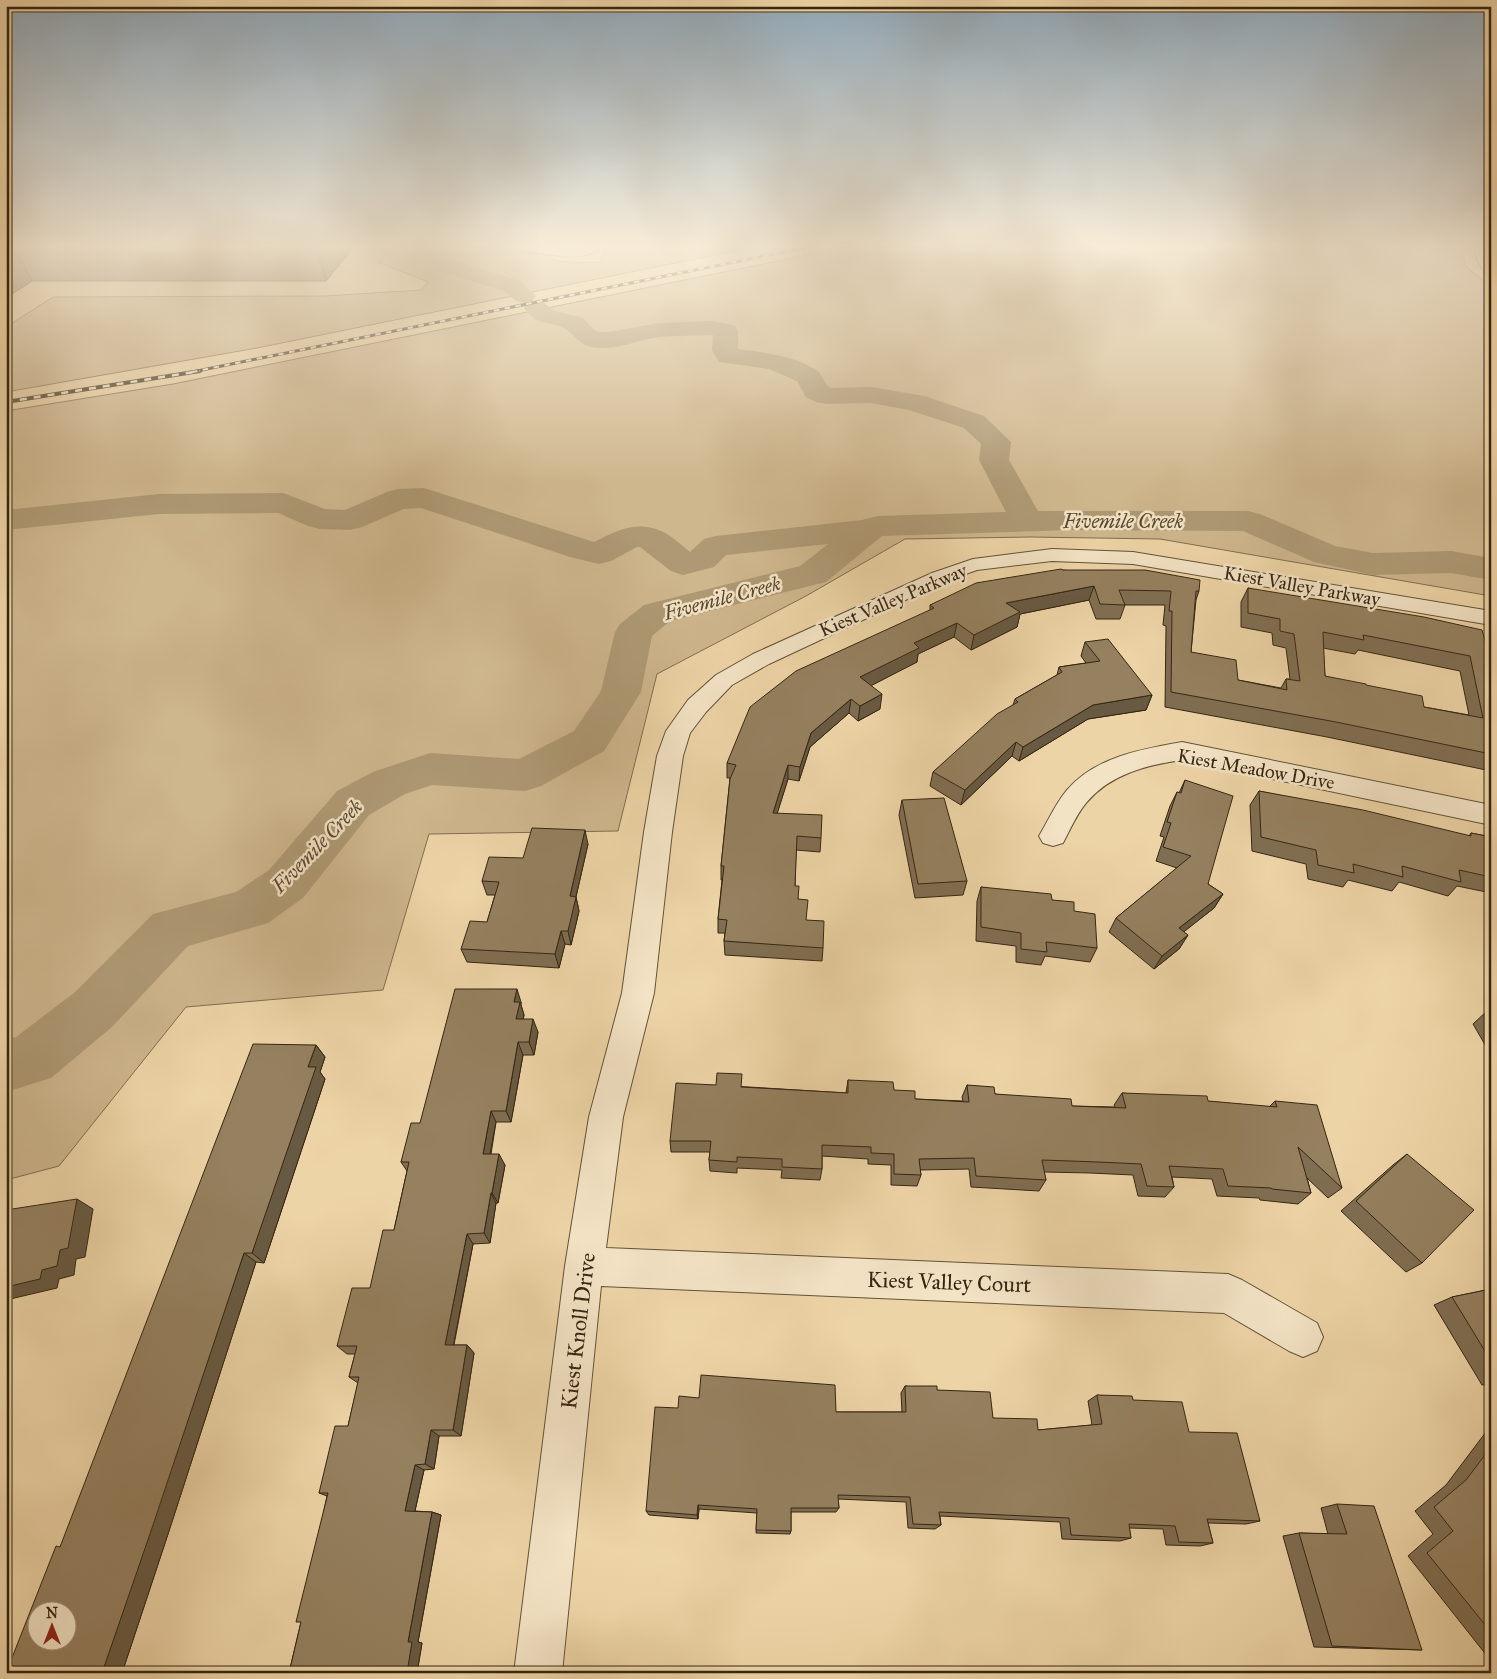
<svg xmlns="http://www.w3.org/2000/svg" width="1497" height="1679" viewBox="0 0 1497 1679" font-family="'IM FELL Great Primer',serif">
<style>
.green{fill:#ceb68d;stroke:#826e50}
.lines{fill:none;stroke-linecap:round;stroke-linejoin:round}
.river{fill:#ae9974;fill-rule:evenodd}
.minor-casing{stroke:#635237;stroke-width:2}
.minor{fill:#f3e3c5;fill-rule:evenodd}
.rail-far1-casing{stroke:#352612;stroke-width:3}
.rail-casing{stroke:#352612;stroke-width:4}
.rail-far1{stroke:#f3e3c5;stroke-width:2;stroke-dasharray:5.5;stroke-linecap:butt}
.rail{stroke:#f3e3c5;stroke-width:2.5;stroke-dasharray:7;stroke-linecap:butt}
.wall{fill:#806e52;stroke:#352612;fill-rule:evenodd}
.shaded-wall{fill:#685a42;stroke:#352612}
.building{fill:#95805f;stroke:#352612;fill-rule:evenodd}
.labels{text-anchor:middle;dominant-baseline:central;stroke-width:5;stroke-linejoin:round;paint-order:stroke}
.street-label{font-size:19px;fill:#352612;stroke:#f3e3c5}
.water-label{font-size:20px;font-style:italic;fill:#59482f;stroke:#f3e3c5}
.near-street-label{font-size:22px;fill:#352612;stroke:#f3e3c5}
</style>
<rect width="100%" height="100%" fill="#edd4a6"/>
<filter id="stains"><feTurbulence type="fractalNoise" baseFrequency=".004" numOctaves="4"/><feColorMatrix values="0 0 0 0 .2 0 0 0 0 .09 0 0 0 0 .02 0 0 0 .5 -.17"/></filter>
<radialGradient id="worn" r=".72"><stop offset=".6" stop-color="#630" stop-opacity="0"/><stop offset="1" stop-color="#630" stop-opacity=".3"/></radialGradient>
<path class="green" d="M 391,247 L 507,247 L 513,250 L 550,256 L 553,260 L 573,263 L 600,262 L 606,247 L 754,247 L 257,348 L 6,392 L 6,327 L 53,297 L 325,296 L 421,290 L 428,282 L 378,262 Z
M 847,247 L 1461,247 L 1466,267 L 1491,286 L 1491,596 L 1160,539 L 1031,537 L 905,539 L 806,596 L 657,674 L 618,831 L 429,834 L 383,990 L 186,1007 L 59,1166 L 6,1180 L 6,411 L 173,384 Z"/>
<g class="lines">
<path class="river" d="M 428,247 L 450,247 L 449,253 L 455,261 L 520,281 L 536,296 L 532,301 L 524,303 L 516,301 L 504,291 L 439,271 L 427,253 Z
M 536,301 L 544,303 L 555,311 L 583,318 L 594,330 L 599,332 L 609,332 L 659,323 L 713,321 L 735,326 L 738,331 L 738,349 C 763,353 795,355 816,370 C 823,374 823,384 831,388 L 871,387 L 924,396 L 984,416 L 1011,442 L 1009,460 L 1038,511 L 1248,511 L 1260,514 L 1335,546 L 1373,553 L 1451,551 L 1491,558 L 1491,580 L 1451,573 L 1373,575 L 1314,562 L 1243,531 L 1071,530 L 882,536 L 826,582 L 670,621 L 652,636 L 641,692 L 604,751 L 541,786 L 525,791 L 432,785 L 405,794 L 369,815 L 303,898 L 268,923 L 188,946 L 112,1027 L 51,1078 L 6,1092 L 6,1040 L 16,1037 L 74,993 L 153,914 L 236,892 L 269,870 L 337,791 L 373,772 L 430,753 L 519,759 L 574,731 L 601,691 L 615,632 L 620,624 L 644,605 L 800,566 L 828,544 L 726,555 L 714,567 L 683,575 L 671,571 L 640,547 L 637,547 L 611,561 L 599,564 L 570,557 L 421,508 L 404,509 L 362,527 L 350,530 L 320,529 L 308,526 L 278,513 L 159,514 L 6,530 L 6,510 L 159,494 L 283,493 L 325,509 L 345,510 L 387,492 L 398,489 L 424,488 L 594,542 C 616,531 636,520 661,531 C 671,535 681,545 690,552 L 704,539 L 716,536 L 862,520 L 878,516 L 1006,512 L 979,460 L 981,444 L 964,428 L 909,410 L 871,403 L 826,404 L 816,402 L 806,397 L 797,381 L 769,369 L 719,362 L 712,350 L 713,335 C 695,336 677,335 659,337 C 636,340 611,353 588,346 C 576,342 573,332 564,328 C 547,321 536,325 524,308 L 528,303 Z"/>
<g class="minor-casing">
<path id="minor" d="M 524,247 L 573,249 L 600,247 C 586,264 544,254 526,250 Z
M 1473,247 L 1485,247 L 1491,261 L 1491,275 L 1486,274 L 1478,261 Z
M 1052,549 L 1133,552 L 1491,611 L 1491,625 L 1133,564 L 1052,561 L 977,570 L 946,581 L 769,664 L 732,685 L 706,712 L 690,733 L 683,756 L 672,832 L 654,993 L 623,1117 L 606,1248 L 1228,1274 L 1242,1280 L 1317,1323 L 1323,1337 L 1317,1351 L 1303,1357 L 1289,1351 L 1224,1313 L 601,1286 L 562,1673 L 514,1673 L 565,1266 L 589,1117 L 622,993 L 644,832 L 657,756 L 666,731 L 688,700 L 716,675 L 753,654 L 932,573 L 973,559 Z
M 1182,742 L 1491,805 L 1491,825 L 1182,760 C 1147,765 1110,774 1086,803 C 1076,815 1070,830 1063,843 L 1053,846 L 1043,843 L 1039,836 C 1048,821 1056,803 1067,790 C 1095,757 1142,749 1182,742 Z"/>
</g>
<use href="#minor" class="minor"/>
<g class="rail-far1-casing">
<path id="rail-far1" d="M 192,372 L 808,247"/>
</g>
<g class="rail-casing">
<path id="rail" d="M 6,402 L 200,371"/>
</g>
<use href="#rail-far1" class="rail-far1"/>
<use href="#rail" class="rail"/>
</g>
<path class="wall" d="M 6,247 L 354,247 L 326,281 L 32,281 L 6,298 Z
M 1063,570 L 1199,591 L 1196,600 L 1191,652 L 1238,680 L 1281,688 L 1286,679 L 1290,679 L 1286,648 L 1273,645 L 1272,633 L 1241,627 L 1241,602 L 1248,588 L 1491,662 L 1491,771 L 1327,737 L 1165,707 L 1166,626 L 1163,625 L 1165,605 L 1125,605 L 1120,619 L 1096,619 L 1089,600 L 1020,614 L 1017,627 L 971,650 L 954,637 L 918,654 L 917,662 L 871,685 L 880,709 L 858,721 L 849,713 L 810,747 L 799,781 L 788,779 L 777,813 L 821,838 L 820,852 L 796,850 L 795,886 L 798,899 L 806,920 L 823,948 L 822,961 L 725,955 L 724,941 L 725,933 L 718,933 L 718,919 L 722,880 L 721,880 L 721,866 L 730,778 L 727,778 L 727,763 L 930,610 L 930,605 ZM 1323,648 L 1355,654 L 1358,650 L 1460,671 L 1469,715 L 1424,707 L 1325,676 Z
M 1085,642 L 1152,695 L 1146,710 L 1088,719 L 1019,761 L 1012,756 L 961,805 L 930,786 L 933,772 L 1013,705 L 1015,699 L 1057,675 L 1059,667 L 1086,663 L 1081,656 Z
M 1185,780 L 1208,884 L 1223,894 L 1214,908 L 1183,932 L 1188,935 L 1179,949 L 1154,969 L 1109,932 L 1116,918 L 1177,868 L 1156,861 L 1164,837 L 1160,836 L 1170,806 L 1177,792 L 1179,793 Z
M 1259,791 L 1469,836 L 1471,833 L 1491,837 L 1491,893 L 1457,886 L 1448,896 L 1399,882 L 1392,891 L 1348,880 L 1343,887 L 1308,879 L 1306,864 L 1252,851 L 1250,805 Z
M 902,800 L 967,881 L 963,895 L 915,898 L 899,815 Z
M 588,844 L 576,897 L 579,911 L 571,945 L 565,944 L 559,968 L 467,962 L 461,949 L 487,922 L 495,895 L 487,895 L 482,881 L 523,858 Z
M 981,887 L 1052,900 L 1074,911 L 1097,948 L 1090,962 L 1045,956 L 1041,965 L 1016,962 L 1016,946 L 976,941 L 977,901 Z
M 1491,995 L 1491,1010 L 1485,1000 Z
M 521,1002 L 521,1005 L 524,1015 L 523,1019 L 538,1032 L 534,1055 L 523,1055 L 511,1122 L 496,1122 L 491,1154 L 505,1165 L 498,1203 L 496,1203 L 490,1243 L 473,1244 L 454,1345 L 467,1345 L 474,1353 L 461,1436 L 439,1436 L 434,1469 L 424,1470 L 415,1511 L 432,1512 L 441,1515 L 418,1642 L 422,1643 L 417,1673 L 289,1673 L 301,1622 L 327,1496 L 319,1493 L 348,1426 L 358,1383 L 349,1377 L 355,1354 L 347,1354 L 337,1346 L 370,1288 L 394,1230 L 407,1171 L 401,1162 L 420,1123 Z
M 1487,1011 L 1491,1011 L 1491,1055 L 1473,1024 Z
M 316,1045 L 325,1057 L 320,1072 L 325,1079 L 264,1263 L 256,1262 L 168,1534 L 122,1673 L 6,1673 L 60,1547 Z
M 848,1080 L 894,1090 L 915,1099 L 963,1101 L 962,1097 L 967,1085 L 995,1094 L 1072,1106 L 1115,1107 L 1114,1105 L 1122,1093 L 1269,1107 L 1275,1101 L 1342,1188 L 1328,1198 L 1307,1178 L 1311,1193 L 1298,1204 L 1260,1200 L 1259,1198 L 1217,1196 L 1212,1179 L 1172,1177 L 1174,1187 L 1165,1197 L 1138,1196 L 1133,1175 L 1090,1173 L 1044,1172 L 1046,1180 L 1039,1191 L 971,1187 L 969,1169 L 920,1170 L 921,1175 L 917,1186 L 891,1185 L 891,1165 L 868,1164 L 868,1159 L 822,1156 L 822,1169 L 820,1180 L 781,1178 L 782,1170 L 737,1168 L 737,1173 L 710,1171 L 709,1160 L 710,1152 L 671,1152 L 670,1141 L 716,1085 L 846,1093 Z
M 1407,1154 L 1422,1263 L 1406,1272 L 1341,1211 L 1393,1165 Z
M 1491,1289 L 1491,1384 L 1482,1385 L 1434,1305 L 1452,1297 Z
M 905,1386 L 937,1390 L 993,1418 L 1038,1430 L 1092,1425 L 1088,1401 L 1097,1395 L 1133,1400 L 1189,1432 L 1260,1521 L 1246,1524 L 1208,1523 L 1213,1543 L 1200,1546 L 1166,1545 L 1163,1529 L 1129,1528 L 1131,1538 L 1120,1541 L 1062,1539 L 1060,1522 L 940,1516 L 941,1525 L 935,1529 L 908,1528 L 906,1502 L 838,1499 L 839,1508 L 836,1512 L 791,1512 L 791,1531 L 790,1534 L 756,1533 L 757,1513 L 699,1509 L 698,1519 L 649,1515 L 646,1511 L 836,1412 L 902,1412 L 901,1393 Z
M 1491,1427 L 1491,1661 L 1408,1556 L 1433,1534 L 1415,1511 L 1446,1485 L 1489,1428 Z
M 1337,1504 L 1422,1650 L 1314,1647 L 1283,1536 L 1299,1533 L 1328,1534 L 1321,1508 Z"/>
<path class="shaded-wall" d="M 318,247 L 354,247 L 326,281 L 316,249 Z
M 15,249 L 32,281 L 6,298 L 6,255 Z
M 1094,586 L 1089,600 L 1020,614 L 1017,627 L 971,650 L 974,635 L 1006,603 Z
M 957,623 L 954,637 L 918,654 L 917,662 L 859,692 L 860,677 L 914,643 Z
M 882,694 L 880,709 L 858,721 L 860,706 Z
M 1152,695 L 1146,710 L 1088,719 L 1019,761 L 1023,747 L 1093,705 Z
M 851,699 L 849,713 L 810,747 L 799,781 L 800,767 L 811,733 Z
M 1016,742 L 1012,756 L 961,805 L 965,790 Z
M 788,765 L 788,779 L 773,827 L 773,813 Z
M 585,830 L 588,844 L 574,905 L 576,897 L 579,911 L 571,945 L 568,931 L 570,896 Z
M 1223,894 L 1214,908 L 1171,942 L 1179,928 Z
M 561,931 L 565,944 L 559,968 L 555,954 Z
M 1188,935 L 1179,949 L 1154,969 L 1162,956 Z
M 517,989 L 521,1002 L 521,1005 L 524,1015 L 521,1032 L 516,1019 L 514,1002 Z
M 533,1019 L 538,1032 L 534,1055 L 529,1042 Z
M 518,1042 L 523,1055 L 511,1122 L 506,1111 Z
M 316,1045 L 325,1057 L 320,1072 L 325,1079 L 264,1263 L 252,1253 L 308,1067 Z
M 491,1111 L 496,1122 L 488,1165 L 483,1154 Z
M 499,1154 L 505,1165 L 498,1203 L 492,1193 Z
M 491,1193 L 496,1203 L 490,1243 L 484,1233 Z
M 77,1199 L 93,1209 L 85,1257 L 76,1259 L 74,1275 L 59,1279 L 57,1288 L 6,1300 L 6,1287 L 42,1270 Z
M 467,1234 L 473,1244 L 452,1352 L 445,1345 Z
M 244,1253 L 256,1262 L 168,1534 L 122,1673 L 102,1673 Z
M 467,1345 L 474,1353 L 461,1436 L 453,1430 Z
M 431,1430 L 439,1436 L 434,1469 L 425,1464 Z
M 415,1465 L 424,1470 L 414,1515 L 405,1511 Z
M 698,1505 L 699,1509 L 698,1519 L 697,1515 Z
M 432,1512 L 441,1515 L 418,1642 L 422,1643 L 417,1673 L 407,1673 L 408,1642 Z"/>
<path class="building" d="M 6,247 L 318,247 L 316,249 L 15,249 L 6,255 Z
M 1061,569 L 1063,570 L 1145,570 L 1200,580 L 1199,591 L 1196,591 L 1191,652 L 1236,660 L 1238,680 L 1287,690 L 1286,679 L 1300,681 L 1294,634 L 1280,631 L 1280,619 L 1248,613 L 1248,588 L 1424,617 L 1482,630 L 1491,662 L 1491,754 L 1336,722 L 1171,692 L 1172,611 L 1169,611 L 1171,591 L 1119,590 L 1125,605 L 1100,604 L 1094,586 L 1006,603 L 1020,612 L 974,635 L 957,623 L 914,643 L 919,648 L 860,677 L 882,694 L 860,706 L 851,699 L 811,733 L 800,767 L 788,765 L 773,813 L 822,815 L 821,838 L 797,836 L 795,886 L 799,886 L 798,899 L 808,900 L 806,920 L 824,921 L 823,948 L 724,941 L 727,920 L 718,919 L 724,866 L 721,866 L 730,779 L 736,765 L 727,763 L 750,707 L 796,671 L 934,608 L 930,605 L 976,583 ZM 1323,632 L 1364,640 L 1363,635 L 1470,656 L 1483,718 L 1424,707 L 1422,696 L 1366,685 L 1366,684 L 1325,676 Z
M 1108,639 L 1152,695 L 1093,705 L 1023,747 L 1016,742 L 965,790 L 933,772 L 997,714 L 1018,702 L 1015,699 L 1062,672 L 1059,667 L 1100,661 L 1085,642 Z
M 1185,780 L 1233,796 L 1208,884 L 1223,894 L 1179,928 L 1188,935 L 1162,956 L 1116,918 L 1191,856 L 1163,847 L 1171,823 L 1167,822 L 1177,792 L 1181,793 Z
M 1259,791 L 1363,810 L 1471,836 L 1471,833 L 1491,837 L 1491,877 L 1459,870 L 1461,882 L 1402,866 L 1403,877 L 1353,864 L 1354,873 L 1318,865 L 1316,850 L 1261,837 Z
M 944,798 L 967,881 L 918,884 L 902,800 Z
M 532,828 L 585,830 L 570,896 L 576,897 L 568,931 L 561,931 L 555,954 L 461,949 L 470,921 L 487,922 L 499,882 L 482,881 L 489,857 L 523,858 Z
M 981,887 L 1051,894 L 1052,900 L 1074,902 L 1074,911 L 1095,914 L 1097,948 L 1046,942 L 1047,952 L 1021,949 L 1021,933 L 981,927 Z
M 455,989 L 517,989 L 514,1002 L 520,1002 L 516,1019 L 533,1019 L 529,1042 L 518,1042 L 506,1111 L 491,1111 L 483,1154 L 499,1154 L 492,1193 L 491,1193 L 484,1233 L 467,1234 L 445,1345 L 467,1345 L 453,1430 L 431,1430 L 425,1464 L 415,1465 L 405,1511 L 432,1512 L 408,1642 L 412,1642 L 407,1673 L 289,1673 L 301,1622 L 296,1622 L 328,1493 L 319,1493 L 335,1426 L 348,1426 L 359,1377 L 349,1377 L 357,1346 L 337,1346 L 352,1288 L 370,1288 L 383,1230 L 394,1230 L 409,1162 L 401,1162 L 411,1123 L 420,1123 Z
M 1487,1011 L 1491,1011 L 1491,1016 Z
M 253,1044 L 316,1045 L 308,1067 L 316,1067 L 252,1253 L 244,1253 L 151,1531 L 102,1673 L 6,1673 L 56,1546 L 60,1547 ZM 38,1612 L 68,1612 L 68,1642 L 38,1642 Z
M 717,1073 L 742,1074 L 741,1087 L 848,1093 L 848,1080 L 893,1082 L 894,1090 L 915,1091 L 915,1099 L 969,1102 L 967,1085 L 994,1087 L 995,1094 L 1071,1099 L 1072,1106 L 1126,1108 L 1122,1093 L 1207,1096 L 1208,1101 L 1277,1107 L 1275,1101 L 1317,1105 L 1342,1188 L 1298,1147 L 1311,1193 L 1272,1189 L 1271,1188 L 1228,1186 L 1223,1169 L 1169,1166 L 1174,1187 L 1147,1186 L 1141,1164 L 1098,1162 L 1042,1160 L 1046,1180 L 976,1176 L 974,1158 L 919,1159 L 921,1175 L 894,1174 L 894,1154 L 871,1153 L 871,1147 L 822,1145 L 822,1169 L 782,1167 L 782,1159 L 737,1157 L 737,1162 L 709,1160 L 711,1141 L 670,1141 L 676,1083 L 716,1085 Z
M 1407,1154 L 1474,1210 L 1422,1263 L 1356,1201 Z
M 77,1199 L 68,1248 L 60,1250 L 57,1266 L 42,1270 L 40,1279 L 6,1287 L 6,1210 Z
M 1491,1289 L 1491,1361 L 1452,1297 Z
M 701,1375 L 835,1385 L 836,1412 L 906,1412 L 905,1386 L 937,1386 L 937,1390 L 990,1392 L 993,1418 L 1037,1419 L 1038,1430 L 1102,1424 L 1097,1395 L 1132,1396 L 1133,1400 L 1182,1402 L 1189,1432 L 1237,1433 L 1260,1521 L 1207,1519 L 1213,1543 L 1179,1542 L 1175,1526 L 1129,1524 L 1131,1538 L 1071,1535 L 1069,1518 L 939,1512 L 941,1525 L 913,1524 L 910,1497 L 838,1495 L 839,1508 L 791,1508 L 791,1531 L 756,1530 L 757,1509 L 698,1505 L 697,1515 L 646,1511 L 655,1407 L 678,1408 L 679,1396 L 699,1398 Z
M 1491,1447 L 1491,1632 L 1427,1553 L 1453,1531 L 1434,1507 L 1466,1480 Z
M 1337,1504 L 1374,1506 L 1422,1650 L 1332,1646 L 1299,1533 L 1347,1534 Z"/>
<linearGradient id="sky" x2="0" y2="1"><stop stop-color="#91a9ba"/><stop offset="0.51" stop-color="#f7ecd7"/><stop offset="1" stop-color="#f7ecd7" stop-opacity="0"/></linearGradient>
<rect width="1497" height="482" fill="url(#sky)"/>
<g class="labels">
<g class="street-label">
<text transform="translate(1302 586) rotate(10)">Kiest Valley Parkway</text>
<text transform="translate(893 600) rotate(-23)">Kiest Valley Parkway</text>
<text transform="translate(1256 769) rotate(10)">Kiest Meadow Drive</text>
</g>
<g class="water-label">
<text x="1123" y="521">Fivemile Creek</text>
<text transform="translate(722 598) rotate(-15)">Fivemile Creek</text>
<text transform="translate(317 846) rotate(-46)">Fivemile Creek</text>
</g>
<g class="near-street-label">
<text transform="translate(949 1282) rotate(2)">Kiest Valley Court</text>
<text transform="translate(578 1331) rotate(-83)">Kiest Knoll Drive</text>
</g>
</g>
<rect width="1497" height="1679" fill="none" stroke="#edd4a6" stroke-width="25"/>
<rect x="8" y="8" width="1482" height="1664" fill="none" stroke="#352612" stroke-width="2.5"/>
<rect x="12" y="12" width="1472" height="1654" fill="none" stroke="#352612"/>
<g transform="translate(52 1626)"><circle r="24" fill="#f3e3c5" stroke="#a7977d"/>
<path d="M0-4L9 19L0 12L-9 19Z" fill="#8f2418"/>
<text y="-8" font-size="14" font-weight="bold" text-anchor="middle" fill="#352612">N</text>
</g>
<rect width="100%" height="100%" filter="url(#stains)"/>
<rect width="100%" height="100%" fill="url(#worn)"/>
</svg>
